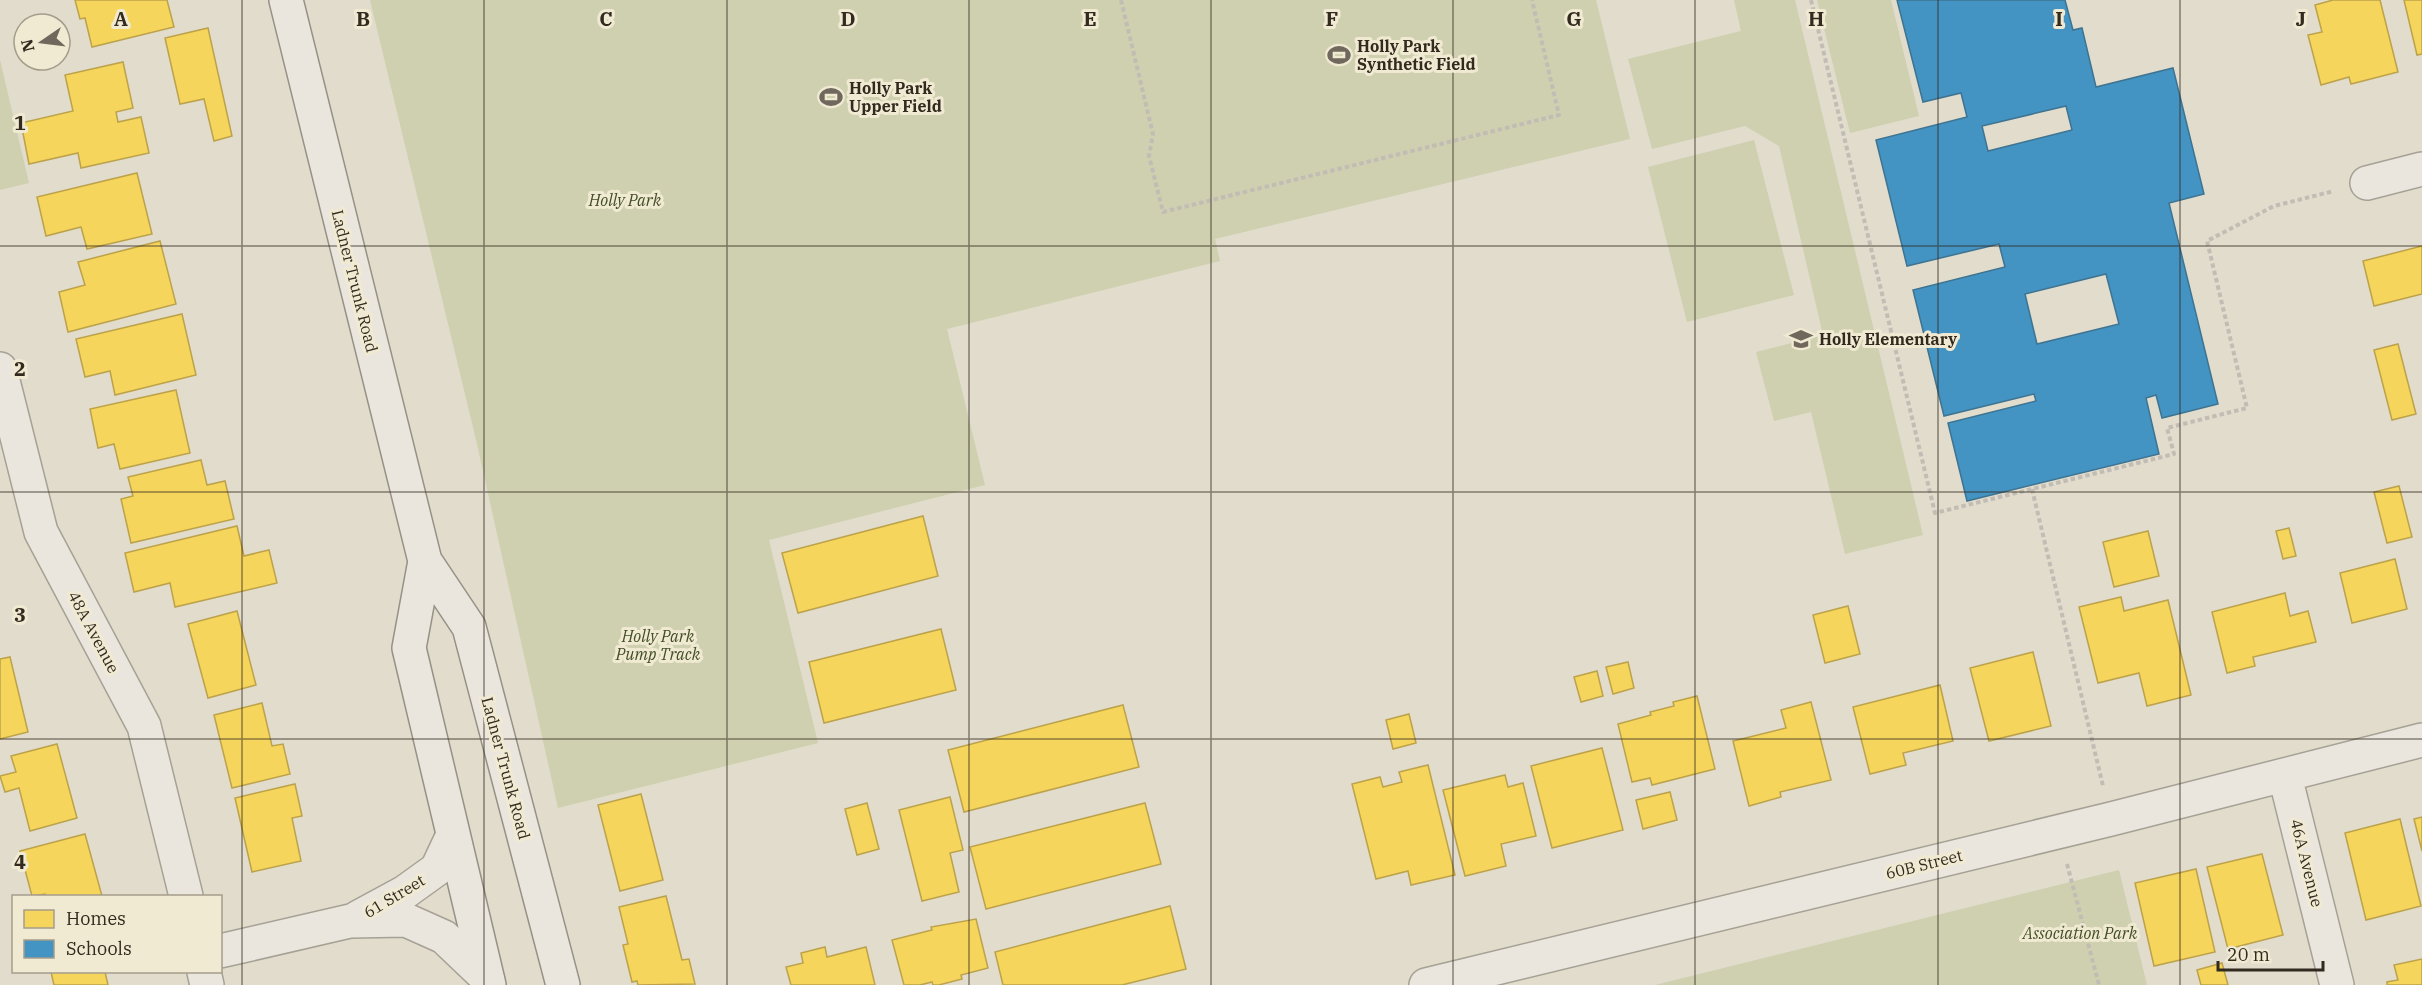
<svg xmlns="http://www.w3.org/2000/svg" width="2422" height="985" viewBox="0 0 2422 985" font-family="'IBM Plex Serif',serif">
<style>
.green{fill:#ced0b0}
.homes{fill:#f6d55c;stroke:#bca24a;stroke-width:1.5}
.schools{fill:#4393c3;stroke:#3e7492;stroke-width:1.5;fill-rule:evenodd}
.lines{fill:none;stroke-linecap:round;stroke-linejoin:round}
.street-casing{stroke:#a6a195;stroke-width:36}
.secondary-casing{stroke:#969186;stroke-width:36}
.path{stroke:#c2bdb4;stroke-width:4;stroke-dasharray:4.5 3;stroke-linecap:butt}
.street{stroke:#eae6dd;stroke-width:33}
.secondary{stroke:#eae6dd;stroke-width:33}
.grid{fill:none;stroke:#332a1f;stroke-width:1.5;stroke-opacity:0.55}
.labels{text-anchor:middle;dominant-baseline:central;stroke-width:6;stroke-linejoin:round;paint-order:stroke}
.poi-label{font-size:16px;font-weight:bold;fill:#332a1f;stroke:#f1ead3;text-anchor:start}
.park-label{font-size:16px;font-style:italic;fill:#424e27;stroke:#f1ead3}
.street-label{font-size:16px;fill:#332a1f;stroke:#f1ead3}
.grid-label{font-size:20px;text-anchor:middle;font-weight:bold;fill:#332a1f;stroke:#f1ead3;stroke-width:6;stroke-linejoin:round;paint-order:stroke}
</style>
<rect width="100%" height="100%" fill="#e1dccc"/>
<path class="green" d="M 370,0 L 1596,0 L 1630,139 L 1215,239 L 1220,261 L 947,329 L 985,485 L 769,540 L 818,743 L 558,808 L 477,444 Z
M 1734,0 L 1795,0 L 1923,535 L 1845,554 L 1811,412 L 1774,421 L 1756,352 L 1823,335 L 1779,146 L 1745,126 L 1652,149 L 1628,59 L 1741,31 Z
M 1817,0 L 1891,0 L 1919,116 L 1850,133 Z
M 0,60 L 29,183 L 0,190 Z
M 1754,140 L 1794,295 L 1687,322 L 1648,167 Z
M 2119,870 L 2147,985 L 1655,985 Z"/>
<path class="homes" d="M 75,0 L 167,0 L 174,27 L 92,47 L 85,18 L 80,19 Z
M 2333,0 L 2380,0 L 2398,72 L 2351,84 L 2349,77 L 2321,85 L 2308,35 L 2322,32 L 2315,5 Z
M 2404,0 L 2422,0 L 2422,54 L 2417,55 Z
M 208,28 L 232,136 L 214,141 L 204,99 L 180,104 L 165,38 Z
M 123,62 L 133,108 L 116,112 L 118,122 L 141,117 L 149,153 L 81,168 L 78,153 L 29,164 L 21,123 L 73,111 L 65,75 Z
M 137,173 L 152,234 L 87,249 L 81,227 L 46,236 L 37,197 Z
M 160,241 L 176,304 L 68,332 L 59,292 L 85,285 L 78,262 Z
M 2422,246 L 2422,294 L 2374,306 L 2363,261 Z
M 182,314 L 196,375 L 115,395 L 110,371 L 85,377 L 76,339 Z
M 2398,344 L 2416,414 L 2392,420 L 2374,350 Z
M 176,390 L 190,453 L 120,469 L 114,444 L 98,448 L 90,409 Z
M 201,460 L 207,485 L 225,481 L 234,519 L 131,543 L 121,499 L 133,496 L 128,477 Z
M 2399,486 L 2412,537 L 2387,543 L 2374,492 Z
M 923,516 L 938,576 L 798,613 L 782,553 Z
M 237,526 L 244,556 L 269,550 L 277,583 L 175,607 L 170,583 L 134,592 L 125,553 Z
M 2289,528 L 2296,556 L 2283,559 L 2276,531 Z
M 2148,531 L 2159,576 L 2114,587 L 2103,542 Z
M 2395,559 L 2407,609 L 2352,623 L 2340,573 Z
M 2285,593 L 2290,616 L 2308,611 L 2316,642 L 2253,657 L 2255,666 L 2227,673 L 2212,612 Z
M 2121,597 L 2124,611 L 2168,600 L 2191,695 L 2147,706 L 2139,673 L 2098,683 L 2079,607 Z
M 1848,606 L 1860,654 L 1825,663 L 1813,615 Z
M 237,611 L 256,685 L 208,698 L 188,624 Z
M 941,629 L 956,690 L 824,723 L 809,662 Z
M 2033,652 L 2051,726 L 1989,741 L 1970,668 Z
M 10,657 L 28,732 L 0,739 L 0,659 Z
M 1628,662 L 1634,688 L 1613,694 L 1606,667 Z
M 1597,671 L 1603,696 L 1581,702 L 1574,677 Z
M 1940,685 L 1953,741 L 1903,753 L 1906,765 L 1870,774 L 1853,707 Z
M 1697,696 L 1715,769 L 1652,785 L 1650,778 L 1632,782 L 1618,724 L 1651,715 L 1650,712 L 1674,706 L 1673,702 Z
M 1811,702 L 1831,780 L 1780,792 L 1781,797 L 1749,806 L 1733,741 L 1786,728 L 1781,710 Z
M 262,703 L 272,746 L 283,744 L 290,774 L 232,788 L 214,715 Z
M 1123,705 L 1139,767 L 964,812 L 948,750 Z
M 1409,714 L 1416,743 L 1393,749 L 1386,720 Z
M 57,744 L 77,818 L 30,831 L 19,788 L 5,792 L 0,776 L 16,772 L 11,756 Z
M 1602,748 L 1623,830 L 1552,848 L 1531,766 Z
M 1428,765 L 1455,875 L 1411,885 L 1408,871 L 1376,879 L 1352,784 L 1380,777 L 1383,787 L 1402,782 L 1399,772 Z
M 1505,775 L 1508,787 L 1523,783 L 1536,836 L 1501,844 L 1506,866 L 1465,876 L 1443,790 Z
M 295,784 L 302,816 L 292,818 L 301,861 L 252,872 L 235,798 Z
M 1670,792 L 1677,820 L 1643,829 L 1636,800 Z
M 641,794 L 663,880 L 620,891 L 598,805 Z
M 950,797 L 963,850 L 950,853 L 959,892 L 922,901 L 899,810 Z
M 867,803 L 879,849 L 857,855 L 845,809 Z
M 1145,803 L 1161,864 L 986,909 L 970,847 Z
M 2422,817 L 2422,851 L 2414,819 Z
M 2400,819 L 2421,906 L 2366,920 L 2345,833 Z
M 85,834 L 102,896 L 45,896 L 45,894 L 32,896 L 20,851 Z
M 2262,854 L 2283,935 L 2228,949 L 2207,867 Z
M 2196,869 L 2215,952 L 2154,966 L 2135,883 Z
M 666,896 L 682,960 L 689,959 L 695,984 L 638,985 L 637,981 L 632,982 L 623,945 L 628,944 L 619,907 Z
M 1170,906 L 1186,969 L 1122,985 L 1003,985 L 995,952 Z
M 976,919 L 988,968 L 961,975 L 962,979 L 939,985 L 933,985 L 932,982 L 920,985 L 904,985 L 892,940 L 932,930 L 931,927 Z
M 825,947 L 827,957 L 866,947 L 875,985 L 791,985 L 786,967 L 803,963 L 801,953 Z
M 2422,959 L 2422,985 L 2387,985 L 2387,982 L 2398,980 L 2394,965 Z
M 2222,963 L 2228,985 L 2201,985 L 2197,970 Z
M 51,972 L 105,972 L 108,985 L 54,985 Z"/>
<path class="schools" d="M 1897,0 L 2065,0 L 2073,30 L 2082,28 L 2096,87 L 2173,68 L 2204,194 L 2169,203 L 2218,404 L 2162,418 L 2156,395 L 2146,398 L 2159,454 L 1967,501 L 1948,423 L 2036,401 L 2034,394 L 1944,416 L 1913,290 L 2005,267 L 1999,244 L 1907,266 L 1876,140 L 1967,117 L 1961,93 L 1923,102 ZM 2066,106 L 2072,130 L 1988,151 L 1982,126 ZM 2106,274 L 2119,324 L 2037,344 L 2025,294 Z"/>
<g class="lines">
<g class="street-casing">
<path id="street" d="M 2367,183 L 2422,169
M 0,369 L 41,532 L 144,726 L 186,896
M 2285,776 L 2337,985
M 357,918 L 405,892 L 437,869 L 452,837
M 220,951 L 350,921 L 406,920 L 444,937 L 487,978
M 204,972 L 207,985
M 1426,985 L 2111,819 L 2422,740"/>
</g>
<g class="secondary-casing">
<path id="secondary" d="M 286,0 L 425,561 L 469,627 L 563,985
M 425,561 L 409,648 L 489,985"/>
</g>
<path class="path" d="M 1121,0 L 1153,134 L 1149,156 L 1163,212 L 1559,115 L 1532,0
M 1811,0 L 1935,513 L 2174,454 L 2167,428 L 2247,408 L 2207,241 L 2274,206 L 2334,191
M 2032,489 L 2103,786
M 2067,864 L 2099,985"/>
<use href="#street" class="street"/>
<use href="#secondary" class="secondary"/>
</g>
<path class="grid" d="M 242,0 L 242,985M 484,0 L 484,985M 727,0 L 727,985M 969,0 L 969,985M 1211,0 L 1211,985M 1453,0 L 1453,985M 1695,0 L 1695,985M 1938,0 L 1938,985M 2180,0 L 2180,985M 0,246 L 2422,246M 0,492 L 2422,492M 0,739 L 2422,739"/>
<defs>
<g id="stadium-bare" transform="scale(1.8)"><path d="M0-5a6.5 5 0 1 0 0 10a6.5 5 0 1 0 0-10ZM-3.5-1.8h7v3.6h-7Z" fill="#70685c" stroke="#f1ead3" stroke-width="2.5" paint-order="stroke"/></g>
<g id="school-bare" transform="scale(1.8)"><path d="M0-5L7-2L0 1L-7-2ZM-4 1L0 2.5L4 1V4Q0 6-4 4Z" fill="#70685c" stroke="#f1ead3" stroke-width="2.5" paint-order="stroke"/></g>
</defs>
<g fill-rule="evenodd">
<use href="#stadium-bare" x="1339" y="55"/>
<use href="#stadium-bare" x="831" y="97"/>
<use href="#school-bare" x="1801" y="339"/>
</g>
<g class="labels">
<g class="poi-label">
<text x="1357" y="46">Holly Park<tspan x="1357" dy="18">Synthetic Field</tspan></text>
<text x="849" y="88">Holly Park<tspan x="849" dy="18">Upper Field</tspan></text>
<text x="1819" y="339">Holly Elementary</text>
</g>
<g class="park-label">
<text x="625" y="200">Holly Park</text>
<text x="658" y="636">Holly Park<tspan x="658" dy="18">Pump Track</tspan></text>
<text x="2080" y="933">Association Park</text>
</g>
<g class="street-label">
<text transform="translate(355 281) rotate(76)">Ladner Trunk Road</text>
<text transform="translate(94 632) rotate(62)">48A Avenue</text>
<text transform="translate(506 768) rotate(75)">Ladner Trunk Road</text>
<text transform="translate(2307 863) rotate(76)">46A Avenue</text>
<text transform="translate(1924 864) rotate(-14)">60B Street</text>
<text transform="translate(394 896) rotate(-31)">61 Street</text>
</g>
</g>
<g class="grid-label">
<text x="121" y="26">A</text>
<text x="363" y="26">B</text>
<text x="606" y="26">C</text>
<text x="848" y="26">D</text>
<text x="1090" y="26">E</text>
<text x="1332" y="26">F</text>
<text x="1574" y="26">G</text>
<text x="1816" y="26">H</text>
<text x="2059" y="26">I</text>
<text x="2301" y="26">J</text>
<text x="20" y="130">1</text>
<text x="20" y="376">2</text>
<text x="20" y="622">3</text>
<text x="20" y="869">4</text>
</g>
<rect x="12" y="895" width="210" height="78" fill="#f1ead3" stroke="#a59d8b" stroke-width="1.5"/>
<rect x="24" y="910" width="30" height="18" fill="#f6d55c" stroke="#a59d8b" stroke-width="1.5"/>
<text x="66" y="925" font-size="18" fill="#332a1f">Homes</text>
<rect x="24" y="940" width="30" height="18" fill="#4393c3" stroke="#a59d8b" stroke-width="1.5"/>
<text x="66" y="955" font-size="18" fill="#332a1f">Schools</text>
<g transform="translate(42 42) rotate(256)"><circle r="28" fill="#f1ead3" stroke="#a59d8b" stroke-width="1.5"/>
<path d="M0-4.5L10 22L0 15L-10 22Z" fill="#70685c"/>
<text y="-9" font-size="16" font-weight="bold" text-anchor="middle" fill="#332a1f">N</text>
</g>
<path d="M2218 961v9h105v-9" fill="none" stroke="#332a1f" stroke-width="3"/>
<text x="2227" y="961" font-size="18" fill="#332a1f" stroke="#f1ead3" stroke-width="4.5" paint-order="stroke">20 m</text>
</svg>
